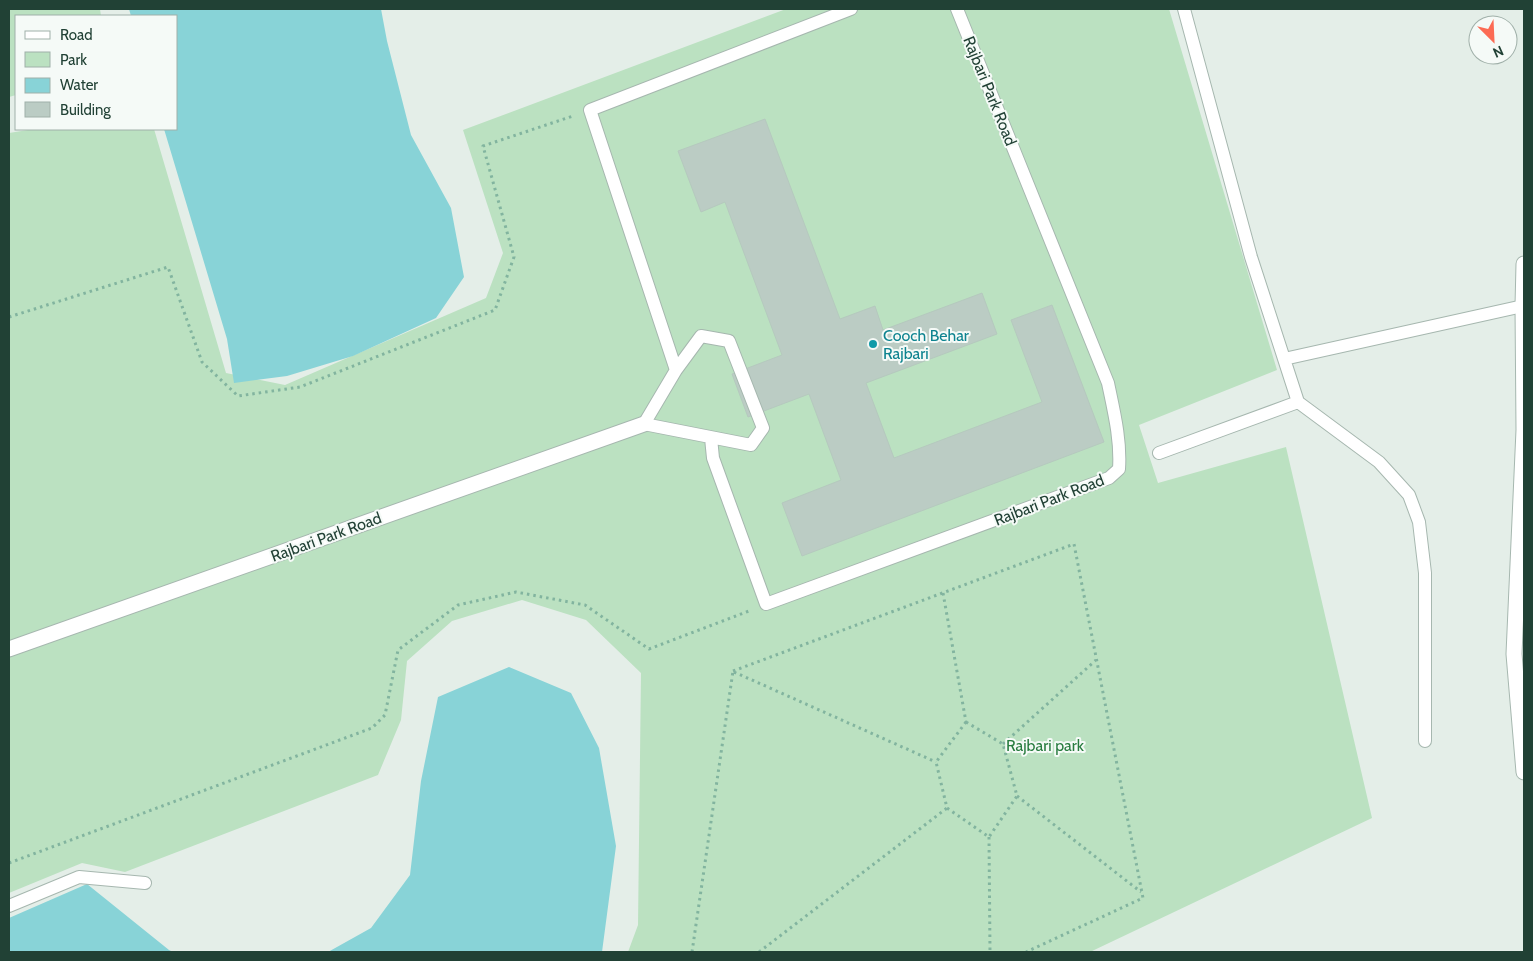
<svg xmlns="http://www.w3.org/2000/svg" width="1533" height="961" viewBox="0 0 1533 961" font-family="Cabin,sans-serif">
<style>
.green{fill:#bbe1c1}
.water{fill:#88d3d7}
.building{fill:#bbccc4;stroke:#b5c9be}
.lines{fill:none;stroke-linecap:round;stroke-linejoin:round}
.lane-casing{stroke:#a6b7af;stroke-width:14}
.street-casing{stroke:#a6b7af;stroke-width:17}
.path{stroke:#82b49f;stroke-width:3;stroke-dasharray:2.5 4;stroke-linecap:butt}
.lane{stroke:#fff;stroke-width:12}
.street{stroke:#fff;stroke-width:15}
.culture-dot{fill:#0f9aa8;stroke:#f5faf7;stroke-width:2}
.labels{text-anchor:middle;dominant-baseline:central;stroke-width:4;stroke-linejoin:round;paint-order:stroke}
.street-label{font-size:16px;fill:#214135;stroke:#f5faf7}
.culture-label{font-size:16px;fill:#0d838f;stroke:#f5faf7;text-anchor:start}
.park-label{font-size:16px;fill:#287c3f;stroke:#f5faf7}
</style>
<rect width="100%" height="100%" fill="#e4eee8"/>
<path class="green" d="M 9,9 L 100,9 L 101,16 L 16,16 L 16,95 L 9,97 Z
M 786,9 L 1169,9 L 1277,370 L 1139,425 L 1158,483 L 1286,447 L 1372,818 L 1090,952 L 628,952 L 638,925 L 641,673 L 586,620 L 522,600 L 452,621 L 407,661 L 401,720 L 378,775 L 125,872 L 82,863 L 9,893 L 9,133 L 34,129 L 154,129 L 226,373 L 285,385 L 486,298 L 503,253 L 463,130 Z"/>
<path class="water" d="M 129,9 L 381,9 L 387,41 L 411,135 L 451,208 L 464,277 L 436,318 L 353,356 L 287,376 L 234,383 L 227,339 L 164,129 L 176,129 L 176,16 L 131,16 Z
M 509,667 L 571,693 L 599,748 L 616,846 L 602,952 L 328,952 L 371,928 L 410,875 L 421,781 L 438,697 Z
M 87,884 L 169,950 L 173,952 L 9,952 L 9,918 Z"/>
<path class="building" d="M 765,119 L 840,319 L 875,306 L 883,330 L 982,293 L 997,334 L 866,383 L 894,458 L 1042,402 L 1011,320 L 1052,305 L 1104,442 L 802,556 L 782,503 L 841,480 L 809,394 L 748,417 L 732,374 L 782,355 L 725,202 L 701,212 L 678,151 Z"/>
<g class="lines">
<g class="lane-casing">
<path id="lane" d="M 1184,9 L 1251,257 L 1298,402 L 1379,462 L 1409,495 L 1419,522 L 1425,573 L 1425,741
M 701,336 L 729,341 L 763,428 L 751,445 L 644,424 L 676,370 Z
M 1284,359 L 1523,306
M 676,370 L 590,110 L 851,9
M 711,438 L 713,458 L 766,604 L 1109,478 L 1119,469 C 1121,440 1114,412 1108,383 L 957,9
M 1159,453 L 1298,402
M 9,906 L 79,877 L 145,883"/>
</g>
<g class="street-casing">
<path id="street" d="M 1524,264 L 1523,306 L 1524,430 L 1514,654 L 1524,772
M 9,649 L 644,424"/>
</g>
<path class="path" d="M 9,317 L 168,267 L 202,362 L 238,396 L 300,387 L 495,310 L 514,257 L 483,146 L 573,116
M 943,593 L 966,722
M 733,671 L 1074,544 L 1143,898 L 1026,952
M 734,672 L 936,762
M 966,722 L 1003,744 L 1017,796 L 989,837 L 947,808 L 936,762 Z
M 1003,744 L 1096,660
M 1017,796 L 1141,892
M 989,837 L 990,952
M 9,863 L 372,728 L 385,715 L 398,650 L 458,605 L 516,592 L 585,605 L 649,649 L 749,611
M 692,952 L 733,671
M 759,952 L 947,808"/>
<use href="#lane" class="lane"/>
<use href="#street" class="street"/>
</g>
<circle class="culture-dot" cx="873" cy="344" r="5"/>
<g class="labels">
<g class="street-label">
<text transform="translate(990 91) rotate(68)">Rajbari Park Road</text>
<text transform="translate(1049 500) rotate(-21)">Rajbari Park Road</text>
<text transform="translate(326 537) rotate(-20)">Rajbari Park Road</text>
</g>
<g class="culture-label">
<text x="883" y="335">Cooch Behar<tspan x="883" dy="18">Rajbari</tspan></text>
</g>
<g class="park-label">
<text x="1045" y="745">Rajbari park</text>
</g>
</g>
<rect width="1533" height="961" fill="none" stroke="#214135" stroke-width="20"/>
<rect x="15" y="15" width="162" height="115" fill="#f5faf7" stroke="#a0b0a9"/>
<rect x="25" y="31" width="25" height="8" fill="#ffffff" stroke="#a0b0a9"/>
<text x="60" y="40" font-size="15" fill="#214135">Road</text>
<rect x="25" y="52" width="25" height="15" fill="#bbe1c1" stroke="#a0b0a9"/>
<text x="60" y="65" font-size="15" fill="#214135">Park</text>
<rect x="25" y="78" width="25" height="15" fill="#88d3d7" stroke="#a0b0a9"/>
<text x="60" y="90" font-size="15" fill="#214135">Water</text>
<rect x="25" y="102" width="25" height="15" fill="#bbccc4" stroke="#a0b0a9"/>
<text x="60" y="115" font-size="15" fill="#214135">Building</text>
<g transform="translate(1493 40) rotate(156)"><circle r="24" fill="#f5faf7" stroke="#a0b0a9"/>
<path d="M0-4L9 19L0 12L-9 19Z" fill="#fc6b54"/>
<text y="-8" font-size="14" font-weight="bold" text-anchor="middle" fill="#214135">N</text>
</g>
</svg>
